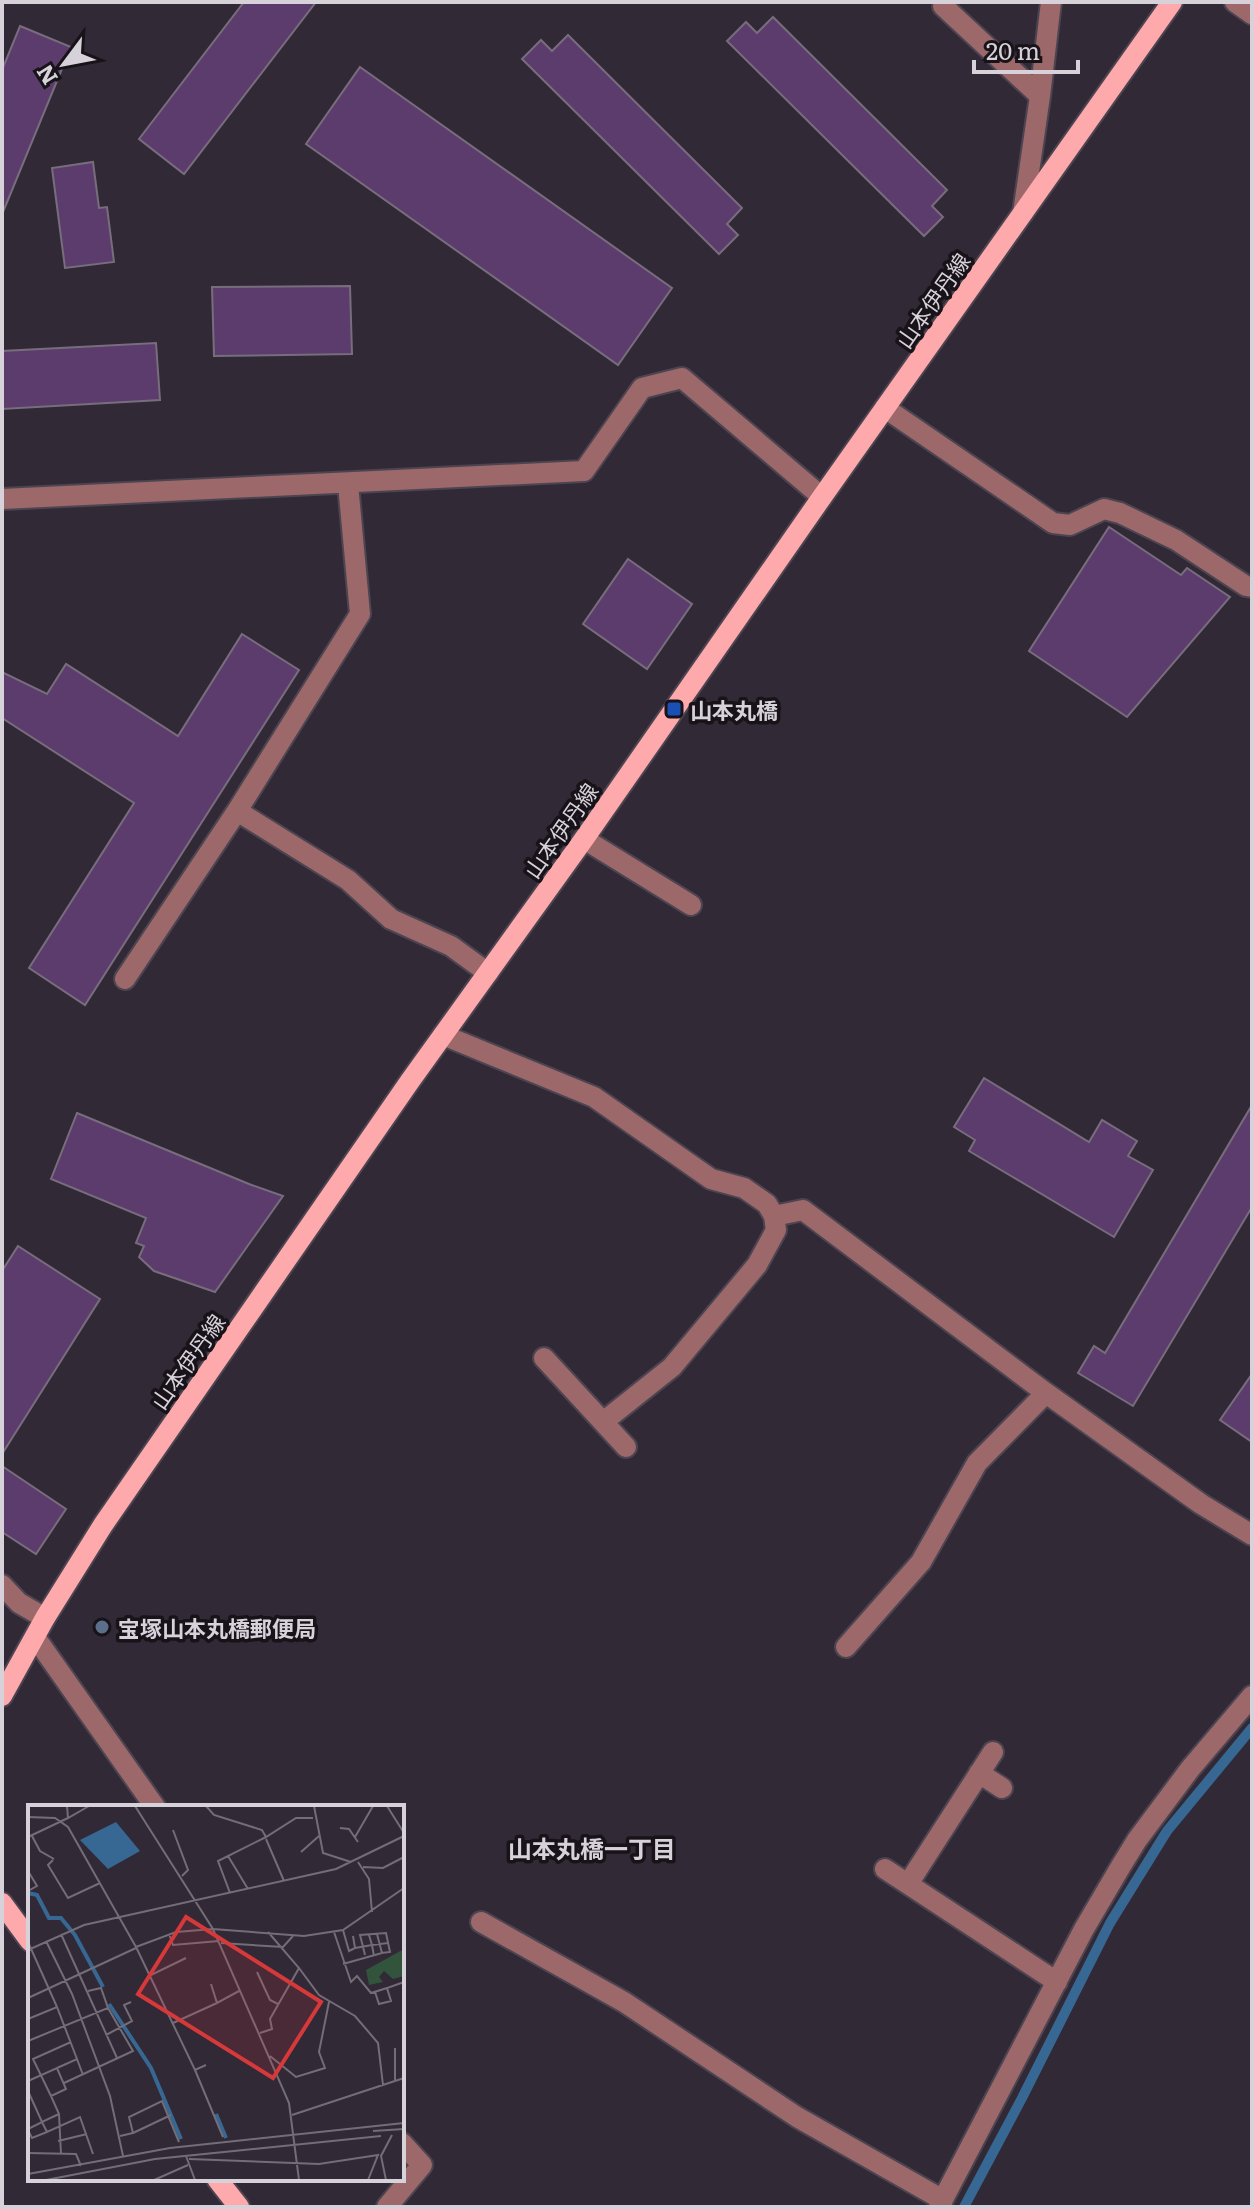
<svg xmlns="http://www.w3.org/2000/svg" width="1254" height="2209" viewBox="0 0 1254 2209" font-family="Literata,'Noto Sans JP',serif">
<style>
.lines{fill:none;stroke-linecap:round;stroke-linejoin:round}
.stream{stroke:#366893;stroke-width:10}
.building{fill:#5c3c6d;stroke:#776d7c;stroke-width:2}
.minor-casing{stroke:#4c4450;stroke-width:24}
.major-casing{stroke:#4c4450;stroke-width:24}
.minor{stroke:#9c6869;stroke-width:20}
.major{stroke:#fea9ab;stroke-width:20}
.transit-dot{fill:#1a4fb4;stroke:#171319;stroke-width:3}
.service-dot{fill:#5c6f8a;stroke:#171319;stroke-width:3}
.labels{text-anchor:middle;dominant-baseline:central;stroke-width:7;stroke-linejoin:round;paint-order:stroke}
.street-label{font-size:22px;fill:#d7d2da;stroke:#171319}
.poi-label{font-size:22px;font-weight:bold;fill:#d7d2da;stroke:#171319;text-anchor:start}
.neighbourhood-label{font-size:24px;font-weight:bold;fill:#d7d2da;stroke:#171319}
.inset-river{fill:none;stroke:#366893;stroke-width:4}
.inset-road{fill:none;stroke:#736d78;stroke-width:2}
.view{fill:#d6393a;fill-opacity:0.15;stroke:#d6393a;stroke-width:4}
.inset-edge{fill:none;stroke:#d7d2da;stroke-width:4}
</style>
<rect width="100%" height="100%" fill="#312936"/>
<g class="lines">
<path class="stream" d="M 964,2207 L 1022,2098 L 1110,1923 L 1167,1831 L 1252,1728"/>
</g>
<path class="building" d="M 244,2 L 316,2 L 184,174 L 139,139 Z
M 773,17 L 947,190 L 932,206 L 943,217 L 924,236 L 727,41 L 746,22 L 757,33 Z
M 20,26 L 71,47 L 3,212 L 2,70 Z
M 568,35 L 742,208 L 727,224 L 738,235 L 719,254 L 522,59 L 541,40 L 552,51 Z
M 360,67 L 672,288 L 618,365 L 306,144 Z
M 93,162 L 99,208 L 107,207 L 114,262 L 65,268 L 52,168 Z
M 350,286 L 352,354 L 214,356 L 212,287 Z
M 156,343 L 160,400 L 2,409 L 2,351 Z
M 1109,527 L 1181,575 L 1187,568 L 1230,597 L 1127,717 L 1029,651 Z
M 628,559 L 692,604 L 647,669 L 583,624 Z
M 242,634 L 299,670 L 85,1005 L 29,968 L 134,803 L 2,718 L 2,672 L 47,694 L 66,664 L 178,736 Z
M 984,1078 L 1089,1142 L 1102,1120 L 1137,1141 L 1128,1156 L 1153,1170 L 1114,1237 L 969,1151 L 975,1140 L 954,1127 Z
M 1252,1105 L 1252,1207 L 1133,1406 L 1078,1373 L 1094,1346 L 1105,1353 Z
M 77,1113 L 249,1184 L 283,1196 L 215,1292 L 154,1271 L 139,1257 L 144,1246 L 136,1243 L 146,1218 L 51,1179 Z
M 18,1246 L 100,1299 L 2,1454 L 2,1271 Z
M 1252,1374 L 1252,1442 L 1220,1420 Z
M 2,1466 L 66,1509 L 36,1554 L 2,1532 Z"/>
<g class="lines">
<g class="minor-casing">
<path id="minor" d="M 1235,2 L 1252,14
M 943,6 L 1040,96
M 1023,213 L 1040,96 L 1051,2
M 885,408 L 1053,523 L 1070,525 L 1104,509 L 1120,513 L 1176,540 L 1246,586 L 1252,587
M 2,499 L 584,471 L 642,388 L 682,378 L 822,497
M 237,811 L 348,880 L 391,919 L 451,946 L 488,973
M 584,839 L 691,905
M 125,979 L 237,811 L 360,614 L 348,484
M 443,1035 L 594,1097 L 711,1179 L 744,1188 L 767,1204 L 774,1216 L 776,1230 L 757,1265 L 672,1367 L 603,1422
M 774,1216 L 803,1210 L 1046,1393 L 1201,1504 L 1252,1535
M 544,1358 L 626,1447
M 2,1585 L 19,1603 L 45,1618
M 35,1637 L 155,1807
M 846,1647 L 921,1562 L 977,1463 L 1046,1393
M 979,1773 L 1002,1788
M 885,1869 L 1057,1982
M 908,1884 L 993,1752
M 481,1922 L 624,2002 L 797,2117 L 943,2200
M 387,2207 L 422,2165 L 402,2143
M 939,2207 L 1084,1929 L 1121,1866 L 1137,1840 L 1190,1769 L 1252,1696"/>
</g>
<g class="major-casing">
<path id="major" d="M 2,1696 L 45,1618 L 103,1525 L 410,1081 L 584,839 L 822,497 L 1172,2
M 2,1903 L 30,1941
M 217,2179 L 239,2207"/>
</g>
<use href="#minor" class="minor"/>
<use href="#major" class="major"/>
</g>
<rect class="transit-dot" x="666" y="701" width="16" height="16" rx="4"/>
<circle class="service-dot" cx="102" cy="1627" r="8"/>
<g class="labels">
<g class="street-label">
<text transform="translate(932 300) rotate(-55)">山本伊丹線</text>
<text transform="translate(560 830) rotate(-55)">山本伊丹線</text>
<text transform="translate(187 1361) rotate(-55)">山本伊丹線</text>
</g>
<g class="poi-label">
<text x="690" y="709">山本丸橋</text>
<text x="118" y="1627">宝塚山本丸橋郵便局</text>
</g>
<g class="neighbourhood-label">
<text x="592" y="1847">山本丸橋一丁目</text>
</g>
</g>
<g transform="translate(28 1805)">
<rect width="376" height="376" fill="#312936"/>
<path d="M 376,144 L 376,171 L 365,174 L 356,166 L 351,172 L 355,177 L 341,180 L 338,165 Z" fill="#32533c"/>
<path d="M 88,17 L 112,46 L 80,64 L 52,35 Z" fill="#366893"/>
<path class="inset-river" d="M 0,88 L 9,90 L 21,113 L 33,113 L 47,130 L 75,182M 81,199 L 123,263 L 153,334M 188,309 L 198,333"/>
<path class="inset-road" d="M 39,1 L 40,13 L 61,1M 107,1 L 185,124 L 276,131 L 315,125 L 376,83M 178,1 L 186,10 L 234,25 L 238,32 L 268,13 L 285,13M 286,1 L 295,48 L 323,57M 359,1 L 376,28M 0,12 L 27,13 L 40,22 L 108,142 L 148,127 L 185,124 L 261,298 L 271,375M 312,23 L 321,24 L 330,37M 145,25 L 160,65 L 154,71M 4,31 L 12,46 L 26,54M 0,32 L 40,13M 327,32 L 345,1M 238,34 L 256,76M 273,47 L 291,31M 200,51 L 220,84M 25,55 L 20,60 L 40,93 L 72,78M 330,57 L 341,74 L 344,107M 335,62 L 355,63 L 376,52M 0,66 L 9,81 L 0,86M 202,88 L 190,56 L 238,32M 315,125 L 321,146 L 327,143M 306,127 L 323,177 L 329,171 L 343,188 L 359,183M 33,129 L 89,253M 141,129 L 145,140 L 191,136M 325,131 L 327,143 L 344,140 L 341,130M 18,136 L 44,189 L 82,291 L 95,351M 0,137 L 29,202M 193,138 L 255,142 L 265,131M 108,142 L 167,265 L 178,260M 0,145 L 56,120 L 308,64 L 376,31M 337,150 L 332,130 L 358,128 L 362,147 L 354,148 L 349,129M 346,151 L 344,140 L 360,138M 315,159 L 354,148M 271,163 L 291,190 L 327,211 L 350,238 L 355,280M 229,167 L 242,195 L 250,199M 123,170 L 158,153M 183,179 L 189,198 L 211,186M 347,187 L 351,199 L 363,196 L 359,183 L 376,177M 0,193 L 108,143M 0,214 L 29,202 L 49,254M 145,218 L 189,198M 232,228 L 244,224 L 242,214 L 271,163 L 240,127M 78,230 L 104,216 L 96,200 L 103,197M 0,236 L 80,203 L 73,183 L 60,186M 367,243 L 367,275M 242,251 L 268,272 L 297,263 L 291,247 L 301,197M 29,263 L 49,254 L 55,270M 167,265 L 195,332M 0,276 L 29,263 L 38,284 L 23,291 L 31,309 L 33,349M 36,278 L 105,246 L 80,203M 0,286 L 14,317 L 31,309M 23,291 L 5,254 L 43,237M 264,310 L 376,273M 0,324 L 14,317 L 19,327 L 52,312 L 65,349M 0,325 L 4,333 L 19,327M 345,326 L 376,324M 105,328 L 143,310M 92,331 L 105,328 L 101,312 L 134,296 L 151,337M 30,336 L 59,329M 0,348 L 48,349 L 53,361M 158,351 L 167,375M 161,354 L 291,359 L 350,350 L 340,375M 0,369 L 142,343 L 376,318M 18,375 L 127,354 L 353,331M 126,375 L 160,360M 358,375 L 353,351 L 364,330"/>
<path class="view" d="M 158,112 L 293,197 L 245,273 L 110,189 Z"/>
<rect width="376" height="376" class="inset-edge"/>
</g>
<rect width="1254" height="2209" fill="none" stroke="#d7d2da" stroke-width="8"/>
<g transform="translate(64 64) rotate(238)" stroke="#171319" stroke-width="6" paint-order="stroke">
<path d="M0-6L14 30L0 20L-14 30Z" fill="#d7d2da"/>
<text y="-12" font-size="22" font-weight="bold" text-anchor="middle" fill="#d7d2da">N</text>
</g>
<path d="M974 60v12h104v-12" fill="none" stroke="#d7d2da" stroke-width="4"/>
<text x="986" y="60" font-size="24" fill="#d7d2da" stroke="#171319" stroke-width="6" paint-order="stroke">20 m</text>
</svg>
